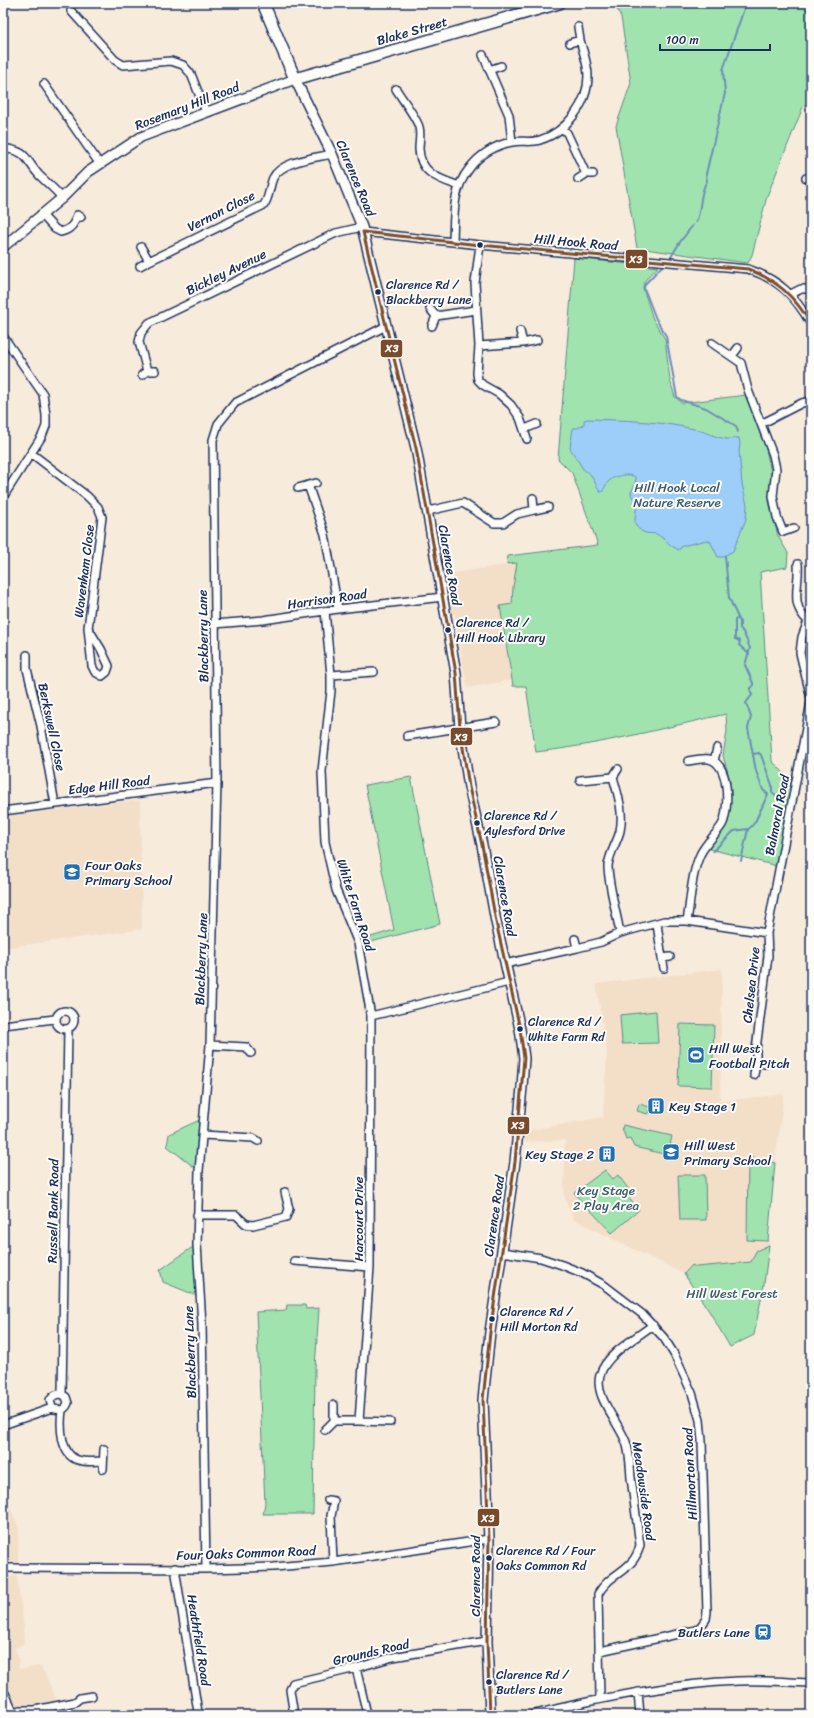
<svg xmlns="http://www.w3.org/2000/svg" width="814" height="1718" viewBox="0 0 814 1718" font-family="Sriracha,sans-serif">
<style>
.built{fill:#f3dfc8}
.green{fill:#a1e3ae;stroke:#5e8986}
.water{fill:#9dcef9;stroke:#698ebb}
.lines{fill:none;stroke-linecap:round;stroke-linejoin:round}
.stream{stroke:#698ebb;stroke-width:2}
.street-casing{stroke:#1b2f5e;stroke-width:10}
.secondary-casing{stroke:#1b2f5e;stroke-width:12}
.primary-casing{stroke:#1b2f5e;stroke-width:14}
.street{stroke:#fdfcf7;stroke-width:7}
.secondary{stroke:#fdfcf7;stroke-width:9}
.primary{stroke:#fdfcf7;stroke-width:11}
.bus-1-casing{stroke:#fdfcf7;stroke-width:6}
.bus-1{stroke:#7a4b2a;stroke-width:3}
.bus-dot{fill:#1b2f5e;stroke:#fdfcf7;stroke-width:1.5}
.labels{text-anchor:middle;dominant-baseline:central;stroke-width:4;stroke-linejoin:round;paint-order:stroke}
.bus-label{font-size:12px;fill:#1b2f5e;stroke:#fdfcf7;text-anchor:start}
.street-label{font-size:13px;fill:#1b2f5e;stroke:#fdfcf7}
.park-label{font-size:13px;fill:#3c5c72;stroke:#fdfcf7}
.poi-label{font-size:13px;fill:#1b2f5e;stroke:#fdfcf7;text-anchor:start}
.line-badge{stroke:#fdfcf7;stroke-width:1.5}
.badge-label{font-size:11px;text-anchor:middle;font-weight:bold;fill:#fff}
</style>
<rect width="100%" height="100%" fill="#f7ebdb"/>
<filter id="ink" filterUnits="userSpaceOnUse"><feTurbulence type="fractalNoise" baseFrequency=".025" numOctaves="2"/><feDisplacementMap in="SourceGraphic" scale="8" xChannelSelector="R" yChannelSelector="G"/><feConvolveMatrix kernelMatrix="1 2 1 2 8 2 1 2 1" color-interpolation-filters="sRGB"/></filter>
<g filter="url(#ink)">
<path class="built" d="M 518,563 L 513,587 L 512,604 L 500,607 L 512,680 L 467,688 L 455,614 L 452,614 L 445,574 Z
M 140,800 L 142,929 L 3,948 L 3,816 Z
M 722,969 L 720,1101 L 784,1094 L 775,1163 L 768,1241 L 769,1245 L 764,1284 L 754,1335 L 730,1347 L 711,1314 L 684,1274 L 573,1219 L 564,1196 L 565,1140 L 525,1142 L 526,1131 L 603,1117 L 607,1052 L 596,984 Z
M 3,1492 L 19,1528 L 18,1562 L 3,1562 Z
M 3,1576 L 17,1576 L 24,1628 L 23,1630 L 24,1643 L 15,1649 L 18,1656 L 19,1669 L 41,1666 L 57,1701 L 57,1703 L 28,1708 L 16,1707 L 3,1680 Z"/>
<path class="green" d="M 614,3 L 805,3 L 811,5 L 811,98 L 803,107 L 767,196 L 752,255 L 748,263 L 637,248 L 616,126 L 631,83 L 621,17 Z
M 574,258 L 658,267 C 652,273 643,279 643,288 L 653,319 L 665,339 L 670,380 L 675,397 L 682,403 L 746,395 L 763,436 L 771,472 L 769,501 L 778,536 L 788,553 L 787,567 L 760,572 L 772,761 L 793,782 L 777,866 L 706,848 L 727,823 L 730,780 L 723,756 L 727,731 L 726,714 C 663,728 600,745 536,752 L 526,686 L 513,686 L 500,606 L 512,604 L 513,587 L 517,563 L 507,564 L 508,556 L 598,545 L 572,473 L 558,459 Z
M 411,777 L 440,924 L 363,944 L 361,940 L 394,930 L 365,785 Z
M 656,1011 L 658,1043 L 622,1044 L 620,1015 Z
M 680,1024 L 714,1025 L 712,1087 L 678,1086 Z
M 639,1104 L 650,1107 L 648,1114 L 637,1111 Z
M 204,1118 L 199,1171 L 167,1146 L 169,1134 Z
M 623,1125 L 672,1136 L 668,1155 L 634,1147 L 630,1138 L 626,1139 L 622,1128 Z
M 748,1157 L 775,1163 L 768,1241 L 747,1240 Z
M 605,1170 L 613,1179 L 618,1175 L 630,1191 L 626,1195 L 639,1210 L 612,1233 L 574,1193 Z
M 678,1175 L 705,1175 L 706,1220 L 680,1220 Z
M 197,1244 L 200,1297 L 163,1282 L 160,1270 Z
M 769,1245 L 764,1284 L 754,1335 L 730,1347 L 711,1314 L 684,1274 L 692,1265 L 696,1267 L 751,1262 L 756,1251 Z
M 287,1305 L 305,1305 L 306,1309 L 319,1308 L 315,1368 L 313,1514 L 263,1514 L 265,1503 L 256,1312 L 286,1310 Z"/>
<path class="water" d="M 587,419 C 623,420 659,421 694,429 C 705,431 716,438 727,439 C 731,440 734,437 739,438 L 740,444 L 739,451 L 742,484 L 747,505 L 746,519 L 733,551 L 722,557 L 718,557 L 710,541 L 707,540 L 682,546 L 679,550 C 668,545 667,540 658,535 C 654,532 649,535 643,532 C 629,524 638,515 636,504 C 635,500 631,497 631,492 L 635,485 L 636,478 C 631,472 613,476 609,481 C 606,484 605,488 602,492 L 600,492 L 591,475 L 583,469 L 570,448 L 573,428 L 577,428 L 584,425 L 584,420 Z"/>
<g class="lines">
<path class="stream" d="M 696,222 C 702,209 699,192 707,181 L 706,174 L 725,93 L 723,70 L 746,3
M 671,257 L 680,242 L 693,225
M 662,266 L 645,284 L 644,288 L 656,319 L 666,336 L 677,397 L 681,400 L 706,408 L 736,426 L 738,432
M 738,618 L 735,620 L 735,639 L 740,641 L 739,645 L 749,654
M 753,754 L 759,753 L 761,755 L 772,785 L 772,792 L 779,798
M 713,851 L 734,831 L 748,829 L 751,827 L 755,822 L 768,794 L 763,790 L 756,771 L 748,728 L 751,717 L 746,703 L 752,695 L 750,689 L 753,686 L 753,683 L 745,665 L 750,648 C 747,642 745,633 740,628 L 740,622 L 729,598 L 725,556
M 741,861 L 748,829"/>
<g class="street-casing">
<path id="street" d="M 71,11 L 115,60 L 123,65 L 171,61 L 183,65 L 191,74 L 206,112
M 578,27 L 580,40
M 483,55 L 509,115 L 512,142
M 489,70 L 501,66
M 44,84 L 99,163
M 396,89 C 402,99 416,117 419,127 C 421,134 419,142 419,149 C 420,174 440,179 459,186
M 562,128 L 567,133 L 586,174 L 593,174
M 3,148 C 29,152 24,158 39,175 C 47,183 55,189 62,198
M 806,178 L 811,180
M 578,179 L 586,174
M 41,214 L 55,229 L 61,232 C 71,229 74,225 77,215 L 81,217
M 363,232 L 480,245 L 748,269 C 780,280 795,296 811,324
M 453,242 C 454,216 452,190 469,169 C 479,155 495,145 512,142 C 521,140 531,143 540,140 C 566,132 588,104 588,76 C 588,64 583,52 580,40 L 570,43
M 480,245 L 475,283 L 479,346 L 477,373 L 478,380 L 483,385 L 499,394 L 511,405 L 520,418 L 527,439
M 149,261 L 264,205 C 270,196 269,187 273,178 C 281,161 315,158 332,154
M 140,266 L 149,261 L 141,247
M 791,294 L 801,289 L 811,289
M 430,309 L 436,316 L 432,326
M 436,316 L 476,310
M 520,331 L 523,343 L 537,340
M 3,336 L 43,394 L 46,415 L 46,426 L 42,436 L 3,497
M 712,343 L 741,363 L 748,390 L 773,455 L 776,469 L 773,496 L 777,517 L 783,532 L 794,528
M 479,346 L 523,343
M 732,356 L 738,348
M 147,371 L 139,342 L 141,333 L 149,323 L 336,233 L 362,227
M 142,375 L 147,371 L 155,371
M 761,424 L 802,403 L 811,401
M 525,429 L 537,424
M 31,453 L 87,496 L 98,507 L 102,517 L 88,628 L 101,649 L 109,666 L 107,672 L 102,676 L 95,672 L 92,666 L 88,628
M 308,485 L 325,534 L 338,609
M 298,488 L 316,483
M 534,510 L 548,507
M 428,511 L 463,503 L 494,523 L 503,523 L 517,514 L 534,510 L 533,498
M 798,564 C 800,586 789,604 808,621 L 802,637 L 800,653 L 811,698
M 325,611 L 331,675 L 331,691 L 322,771 L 325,842 L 336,890 L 358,943 L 371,1016 L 509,982
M 214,624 L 263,620 L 338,609 L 443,597
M 27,655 L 27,669 L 41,726 L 55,804
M 331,675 L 374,672
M 407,736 L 496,722
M 714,761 L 717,748
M 613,777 C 618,795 624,812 620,831 C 617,843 609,854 608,866 C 608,883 617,915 620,933
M 580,780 L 613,777 L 618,769
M 3,811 L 217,783
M 687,921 C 691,899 691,875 700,855 C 705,843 719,832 723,823 C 729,807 730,764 709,759 C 703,758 694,760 688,761
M 657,924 L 662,958
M 577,948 L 601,942 L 620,933 L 664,921 L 687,921 L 767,933
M 505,964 L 577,948 L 575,939
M 664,968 L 662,958 L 670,957
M56 1020a9 9 0 1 1 18 0a9 9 0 1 1-18 0Z
M 3,1025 L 55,1019
M 210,1045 L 246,1047 L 251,1053
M 756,1062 L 756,1049 L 768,956 L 767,933 L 811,702
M 754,1075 L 756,1062 L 765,1064
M 203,1135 L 253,1138 L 258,1141
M 197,1215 L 236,1215 L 246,1224 L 253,1225 L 286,1217 L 289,1209 L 285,1192
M 502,1252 L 541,1258 L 562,1265 L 582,1273 L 604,1285 L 642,1314 L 664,1338 L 674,1354 L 692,1393 L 700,1420 L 702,1441 L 707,1612 L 706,1619 L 701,1626 L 696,1630 L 600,1651
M 294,1261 L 370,1267
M 62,1394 L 68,1029
M 334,1405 L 334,1421
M 62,1410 C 60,1425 60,1455 78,1460 C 87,1463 95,1461 103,1461
M 359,1421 L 390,1422
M 3,1425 L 52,1408 C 59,1411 65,1411 68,1403 L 66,1397 L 62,1394 C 56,1394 54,1395 50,1400 L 52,1408
M 325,1430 L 334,1421 L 359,1421 L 370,1267 L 371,1016
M 103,1469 L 104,1449
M 328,1500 L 334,1501 L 331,1516 L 333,1562
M 3,1568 L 206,1569 L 274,1567 L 333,1562 L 489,1539
M 175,1568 L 198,1712 L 197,1715
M 206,1569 L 202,1324 L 197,1244 L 199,1171 L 210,1045 L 217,783 L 213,440 L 218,424 L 235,403 L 386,326
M 356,1668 L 367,1714
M 638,1692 L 640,1715
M 600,1698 L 598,1594 C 611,1571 634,1572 640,1545 C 637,1523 634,1500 631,1478 C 630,1466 630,1453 626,1442 C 618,1421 594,1397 600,1375 C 606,1354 637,1337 653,1325
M 13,1713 L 20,1710 L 35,1710 L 75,1702 L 80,1698 L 92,1696
M 294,1715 L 290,1690 L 293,1683 L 356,1668 L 393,1657 L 487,1641
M 531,1715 C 599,1698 668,1684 738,1681 C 762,1680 787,1682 811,1683"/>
</g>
<g class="secondary-casing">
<path id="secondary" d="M 3,247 L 62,198 L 88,172 L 141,137 L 295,79 L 332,154 L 362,227 L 416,448 L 456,673 L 460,728 L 469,787 L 482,845 L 496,922 L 520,1029 L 524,1058 L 522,1087 L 515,1162 L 490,1332 L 483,1400 L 489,1539 L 487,1641 L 490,1715"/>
</g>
<g class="primary-casing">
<path id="primary" d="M 263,3 L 295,79 L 559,3
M 3,1694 L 13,1715"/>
</g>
<use href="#street" class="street"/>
<use href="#secondary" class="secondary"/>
<use href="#primary" class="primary"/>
<g class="bus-1-casing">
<path id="bus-1" d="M 490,1715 L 487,1641 L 489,1539 L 483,1400 L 490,1332 L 515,1162 L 524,1058 L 520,1029 L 496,922 L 482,845 L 469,787 L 460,728 L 456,673 L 416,448 L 363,232 L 480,245 L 748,269 C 777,280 795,297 811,324"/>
</g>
<use href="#bus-1" class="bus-1"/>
</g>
</g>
<defs>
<g id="school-square" transform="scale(0.9)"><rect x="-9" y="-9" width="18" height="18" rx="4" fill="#1f6fb2" stroke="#fdfcf7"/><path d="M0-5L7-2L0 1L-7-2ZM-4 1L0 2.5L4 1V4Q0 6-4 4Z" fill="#fff"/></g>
<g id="stadium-square" transform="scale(0.9)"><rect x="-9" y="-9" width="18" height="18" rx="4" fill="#1f6fb2" stroke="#fdfcf7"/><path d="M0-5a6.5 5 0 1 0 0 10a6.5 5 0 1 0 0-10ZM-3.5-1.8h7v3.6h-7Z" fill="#fff"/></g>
<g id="building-square" transform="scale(0.9)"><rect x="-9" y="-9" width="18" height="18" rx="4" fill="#1f6fb2" stroke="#fdfcf7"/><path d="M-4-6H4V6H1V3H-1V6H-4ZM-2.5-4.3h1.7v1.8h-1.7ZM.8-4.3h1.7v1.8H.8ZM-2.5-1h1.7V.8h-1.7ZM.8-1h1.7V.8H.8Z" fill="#fff"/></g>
<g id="station-square" transform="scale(0.9)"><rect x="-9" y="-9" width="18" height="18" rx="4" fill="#1f6fb2" stroke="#fdfcf7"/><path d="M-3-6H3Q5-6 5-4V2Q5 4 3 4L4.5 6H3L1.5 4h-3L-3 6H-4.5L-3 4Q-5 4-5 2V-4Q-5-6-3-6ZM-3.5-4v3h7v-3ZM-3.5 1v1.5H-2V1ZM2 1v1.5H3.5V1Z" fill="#fff"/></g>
</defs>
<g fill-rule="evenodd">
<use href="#school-square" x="72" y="872"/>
<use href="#stadium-square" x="696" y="1055"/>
<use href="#building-square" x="656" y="1106"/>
<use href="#school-square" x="671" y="1152"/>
<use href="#building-square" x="607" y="1154"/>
<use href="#station-square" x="763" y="1632"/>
</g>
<g class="bus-dot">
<circle cx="480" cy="245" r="3.5"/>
<circle cx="378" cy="292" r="3.5"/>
<circle cx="448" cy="630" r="3.5"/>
<circle cx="477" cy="823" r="3.5"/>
<circle cx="520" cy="1029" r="3.5"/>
<circle cx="492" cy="1319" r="3.5"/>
<circle cx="489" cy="1558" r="3.5"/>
<circle cx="489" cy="1682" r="3.5"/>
</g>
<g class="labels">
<g class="bus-label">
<text x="386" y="285">Clarence Rd /<tspan x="386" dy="15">Blackberry Lane</tspan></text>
<text x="456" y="623">Clarence Rd /<tspan x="456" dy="15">Hill Hook Library</tspan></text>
<text x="484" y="816">Clarence Rd /<tspan x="484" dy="15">Aylesford Drive</tspan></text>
<text x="528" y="1022">Clarence Rd /<tspan x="528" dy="15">White Farm Rd</tspan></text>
<text x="500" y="1312">Clarence Rd /<tspan x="500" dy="15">Hill Morton Rd</tspan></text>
<text x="496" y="1551">Clarence Rd / Four<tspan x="496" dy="15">Oaks Common Rd</tspan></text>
<text x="496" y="1675">Clarence Rd /<tspan x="496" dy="15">Butlers Lane</tspan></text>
</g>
<g class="street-label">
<text transform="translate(412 31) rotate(-16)">Blake Street</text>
<text transform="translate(187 106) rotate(-21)">Rosemary Hill Road</text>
<text transform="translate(356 178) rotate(67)">Clarence Road</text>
<text transform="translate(221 211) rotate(-27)">Vernon Close</text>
<text transform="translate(576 242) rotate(5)">Hill Hook Road</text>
<text transform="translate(226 272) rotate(-26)">Bickley Avenue</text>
<text transform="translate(450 565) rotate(80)">Clarence Road</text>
<text transform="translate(84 571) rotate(-83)">Wavenham Close</text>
<text transform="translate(327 599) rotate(-8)">Harrison Road</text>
<text transform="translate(203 636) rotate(-91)">Blackberry Lane</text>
<text transform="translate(52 727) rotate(78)">Berkswell Close</text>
<text transform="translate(109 785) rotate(-7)">Edge Hill Road</text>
<text transform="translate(777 815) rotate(-79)">Balmoral Road</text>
<text transform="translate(505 896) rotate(80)">Clarence Road</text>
<text transform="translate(356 905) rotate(72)">White Farm Road</text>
<text transform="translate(201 959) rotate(-88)">Blackberry Lane</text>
<text transform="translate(751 985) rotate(-84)">Chelsea Drive</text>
<text transform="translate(53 1211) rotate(-89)">Russell Bank Road</text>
<text transform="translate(494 1216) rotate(-82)">Clarence Road</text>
<text transform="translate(358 1219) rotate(-90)">Harcourt Drive</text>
<text transform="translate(190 1352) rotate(-92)">Blackberry Lane</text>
<text transform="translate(690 1474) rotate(-93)">Hillmorton Road</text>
<text transform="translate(644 1491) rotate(82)">Meadowside Road</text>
<text transform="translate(246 1553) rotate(-2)">Four Oaks Common Road</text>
<text transform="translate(475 1576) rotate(-90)">Clarence Road</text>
<text transform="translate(199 1640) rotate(81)">Heathfield Road</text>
<text transform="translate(371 1652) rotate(-13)">Grounds Road</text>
</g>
<g class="park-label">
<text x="677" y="487">Hill Hook Local<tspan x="677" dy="15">Nature Reserve</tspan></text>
<text x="606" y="1190">Key Stage<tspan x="606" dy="15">2 Play Area</tspan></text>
<text x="732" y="1293">Hill West Forest</text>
</g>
<g class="poi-label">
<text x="85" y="865">Four Oaks<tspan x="85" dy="15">Primary School</tspan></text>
<text x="709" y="1048">Hill West<tspan x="709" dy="15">Football Pitch</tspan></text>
<text x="669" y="1106">Key Stage 1</text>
<text x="684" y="1145">Hill West<tspan x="684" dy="15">Primary School</tspan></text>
<text x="594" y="1154" text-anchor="end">Key Stage 2</text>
<text x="750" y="1632" text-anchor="end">Butlers Lane</text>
</g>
</g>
<g class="line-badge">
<rect x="625" y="249" width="23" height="20" rx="4" fill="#7a4b2a"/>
<rect x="380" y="339" width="23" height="19" rx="4" fill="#7a4b2a"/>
<rect x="450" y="727" width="23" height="19" rx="4" fill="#7a4b2a"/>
<rect x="507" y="1116" width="23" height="19" rx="4" fill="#7a4b2a"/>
<rect x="477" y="1508" width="23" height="19" rx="4" fill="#7a4b2a"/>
</g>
<g class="badge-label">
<text x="636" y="263">X3</text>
<text x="392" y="352">X3</text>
<text x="461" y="741">X3</text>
<text x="518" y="1129">X3</text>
<text x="488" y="1522">X3</text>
</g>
<rect width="814" height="1718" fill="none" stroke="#fdfcf7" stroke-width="16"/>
<rect x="8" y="8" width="798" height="1702" fill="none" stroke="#1b2f5e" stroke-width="1.5" filter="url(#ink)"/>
<path d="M660 44v6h110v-6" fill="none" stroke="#1b2f5e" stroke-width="2"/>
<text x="666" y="44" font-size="12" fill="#1b2f5e" stroke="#fdfcf7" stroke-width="3" paint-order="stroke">100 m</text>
</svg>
